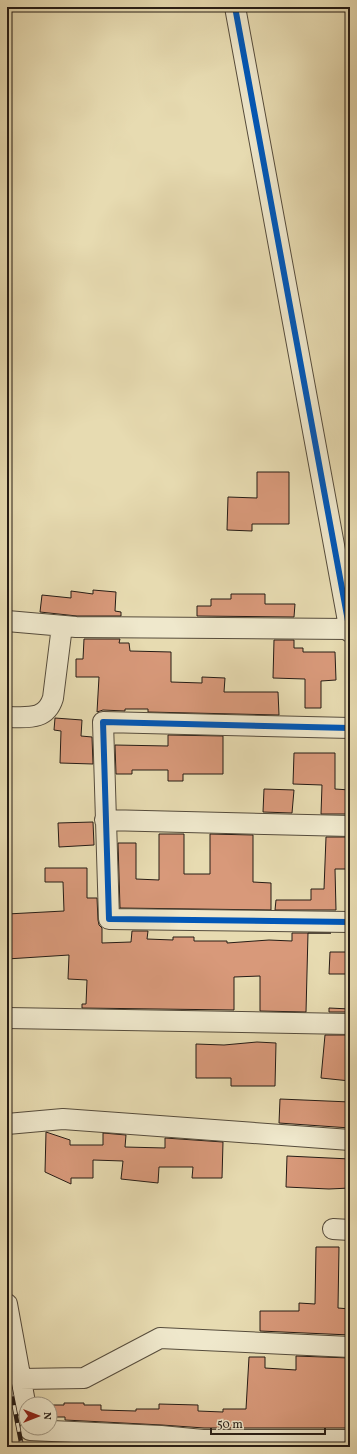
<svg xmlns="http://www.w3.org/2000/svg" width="357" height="1454" viewBox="0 0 357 1454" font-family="Vollkorn,serif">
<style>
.building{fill:#d8997a;stroke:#261c15}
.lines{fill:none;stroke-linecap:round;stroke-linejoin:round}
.minor-casing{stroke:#564c3c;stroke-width:22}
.minor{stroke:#efe8cc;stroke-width:20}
.rail-casing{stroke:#261c15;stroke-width:4.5}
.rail{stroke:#efe8cc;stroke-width:3;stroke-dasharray:9;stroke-linecap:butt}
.cycleway-casing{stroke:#efe8cc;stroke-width:8}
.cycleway{stroke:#0057b8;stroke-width:6}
</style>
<rect width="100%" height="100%" fill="#e7dbb1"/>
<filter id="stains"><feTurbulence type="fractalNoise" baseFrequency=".005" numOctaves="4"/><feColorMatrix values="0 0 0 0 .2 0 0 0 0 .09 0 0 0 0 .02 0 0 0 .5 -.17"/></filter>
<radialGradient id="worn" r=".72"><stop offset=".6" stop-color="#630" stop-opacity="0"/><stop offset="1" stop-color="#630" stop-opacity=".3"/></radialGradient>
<path class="building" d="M 257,472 L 289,472 L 289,524 L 252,524 L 252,531 L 227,530 L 228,497 L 257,498 Z
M 93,590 L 116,592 L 115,611 L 121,612 L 121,616 L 77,616 L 40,612 L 42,595 L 71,598 L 71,591 L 93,594 Z
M 231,594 L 265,594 L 265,604 L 295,604 L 294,617 L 197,616 L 197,606 L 211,606 L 211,599 L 231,599 Z
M 84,639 L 120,639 L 119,643 L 129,643 L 130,651 L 171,652 L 171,682 L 202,683 L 202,677 L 225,678 L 224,692 L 278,692 L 279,715 L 148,712 L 148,709 L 125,709 L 125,711 L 103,710 L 97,712 L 99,677 L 76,677 L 76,659 L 83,659 Z
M 274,640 L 294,640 L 294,648 L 303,648 L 303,652 L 335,652 L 336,680 L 321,681 L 321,708 L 305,708 L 305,679 L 273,678 Z
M 55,718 L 82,720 L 81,736 L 92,737 L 93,764 L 60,763 L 61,731 L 54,730 Z
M 168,735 L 223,736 L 223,774 L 183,774 L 183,781 L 168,781 L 168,770 L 132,770 L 132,774 L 116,774 L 115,745 L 168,746 Z
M 294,753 L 335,753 L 335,789 L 350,790 L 350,814 L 321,814 L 322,785 L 293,784 Z
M 264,789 L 294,790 L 292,813 L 263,812 Z
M 93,822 L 94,845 L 59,847 L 58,823 Z
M 159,834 L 184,834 L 184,874 L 210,874 L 210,834 L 253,835 L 253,882 L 271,883 L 271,910 L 120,908 L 118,843 L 136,843 L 136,879 L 159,880 Z
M 326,837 L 350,837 L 350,869 L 335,869 L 336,910 L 275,910 L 276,900 L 311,900 L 311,889 L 324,889 Z
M 45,868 L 87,868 L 87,898 L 97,898 L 98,920 L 99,925 L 102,928 L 102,943 L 131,942 L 132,931 L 148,931 L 147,939 L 173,940 L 173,937 L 194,937 L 194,941 L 227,941 L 227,943 L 269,940 L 292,941 L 292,933 L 331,933 L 308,933 L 306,1012 L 260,1011 L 260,976 L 234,977 L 234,1010 L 82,1008 L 82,1004 L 86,1004 L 87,980 L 68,979 L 69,955 L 7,959 L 7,914 L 64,911 L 63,882 L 45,882 Z
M 330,952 L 350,952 L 350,974 L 329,974 Z
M 329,1008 L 350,1009 L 350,1012 L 329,1012 Z
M 325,1035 L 350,1035 L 350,1081 L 321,1078 Z
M 257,1042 L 276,1043 L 275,1086 L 231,1086 L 231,1078 L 196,1078 L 196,1044 L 224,1045 Z
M 280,1099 L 350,1102 L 350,1128 L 279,1123 Z
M 46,1132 L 70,1140 L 70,1145 L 103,1145 L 103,1133 L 126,1135 L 125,1147 L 165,1148 L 165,1138 L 223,1142 L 222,1178 L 192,1178 L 193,1167 L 159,1167 L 158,1183 L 121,1179 L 123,1161 L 93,1160 L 93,1178 L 71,1178 L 71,1184 L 45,1172 Z
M 287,1156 L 350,1159 L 350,1188 L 329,1189 L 286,1187 Z
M 316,1247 L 339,1247 L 338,1308 L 350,1309 L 350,1335 L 260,1331 L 260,1311 L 299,1311 L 299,1303 L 315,1304 Z
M 296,1356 L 350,1358 L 350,1428 L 204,1428 L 162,1425 L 65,1420 L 65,1417 L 50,1417 L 50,1405 L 64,1405 L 64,1403 L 84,1403 L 84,1405 L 101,1405 L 101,1410 L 136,1411 L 136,1409 L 159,1409 L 159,1404 L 198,1405 L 198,1411 L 223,1412 L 223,1409 L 246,1409 L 249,1357 L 265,1357 L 265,1368 L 296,1370 Z"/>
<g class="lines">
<g class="minor-casing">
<path id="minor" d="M 235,7 L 350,632
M 7,621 L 76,627 L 349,629
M 7,717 C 27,717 46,721 53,698 L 62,626
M 350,728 L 103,722 L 109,919 L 350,922
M 105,820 L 350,826
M 7,1018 L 350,1024
M 7,1124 L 63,1119 L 350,1140
M 333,1229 L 350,1230
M 7,1304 L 26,1408
M 20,1379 L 84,1378 L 160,1338 L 350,1347
M 30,1430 L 161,1436 L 203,1440 L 350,1440"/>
</g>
<use href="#minor" class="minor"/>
<g class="rail-casing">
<path id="rail" d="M 7,1370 L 22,1447"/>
</g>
<use href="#rail" class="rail"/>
<g class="cycleway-casing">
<path id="cycleway" d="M 235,7 L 350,632
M 350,728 L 103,722 L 109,919 L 350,922"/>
</g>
<use href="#cycleway" class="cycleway"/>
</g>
<rect width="357" height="1454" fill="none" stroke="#e7dbb1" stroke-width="24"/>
<rect x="8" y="8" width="341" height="1438" fill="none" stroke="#261c15" stroke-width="2"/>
<rect x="12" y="12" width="333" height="1430" fill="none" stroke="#261c15"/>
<g transform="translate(38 1416) rotate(90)"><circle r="19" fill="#efe8cc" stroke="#9f9683"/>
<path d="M0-3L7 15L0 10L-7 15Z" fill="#8f2418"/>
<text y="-6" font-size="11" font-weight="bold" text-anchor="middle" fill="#261c15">N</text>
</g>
<path d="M211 1428v6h114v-6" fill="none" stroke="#261c15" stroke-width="2"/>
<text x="217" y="1428" font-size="12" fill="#261c15" stroke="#efe8cc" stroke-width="3" paint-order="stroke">50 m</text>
<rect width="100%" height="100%" filter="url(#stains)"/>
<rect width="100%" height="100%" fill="url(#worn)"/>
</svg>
